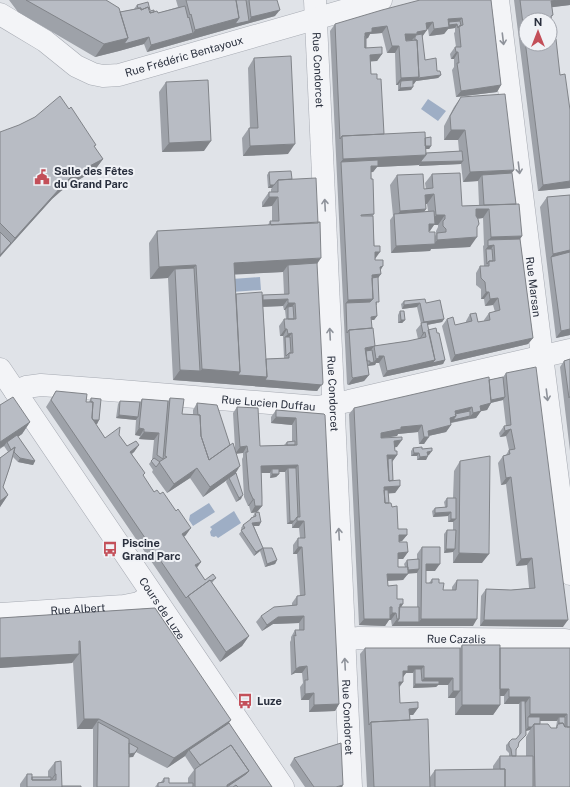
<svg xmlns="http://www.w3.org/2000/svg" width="570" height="787" viewBox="0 0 570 787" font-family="'Public Sans',sans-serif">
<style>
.water{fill:#9eaec5}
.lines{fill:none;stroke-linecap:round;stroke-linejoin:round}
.minor-casing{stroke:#a6aab2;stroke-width:23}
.minor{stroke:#f3f4f7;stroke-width:22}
.wall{fill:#9ea2a9;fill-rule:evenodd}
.shaded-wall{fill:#818489}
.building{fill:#b8bcc4;stroke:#818489;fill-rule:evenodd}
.oneway{stroke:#8e929a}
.labels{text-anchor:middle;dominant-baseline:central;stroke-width:4;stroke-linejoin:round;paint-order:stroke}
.street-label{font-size:11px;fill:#2a303e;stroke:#f0f2f6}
.poi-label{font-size:11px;font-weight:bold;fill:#2a303e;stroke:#f0f2f6;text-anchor:start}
</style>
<rect width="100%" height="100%" fill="#e0e3e8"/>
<path class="water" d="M 428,99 L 446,111 L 438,121 L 421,109 Z
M 260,277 L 261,290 L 232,292 L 232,279 Z
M 209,503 L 215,512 L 193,526 L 189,520 L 190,515 Z
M 234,511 L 241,523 L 218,538 L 216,536 L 214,537 L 211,536 L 210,532 L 212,529 L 210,527 Z"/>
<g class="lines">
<g class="minor-casing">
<g id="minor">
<path id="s1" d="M 315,0 L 351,787"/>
<path id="s2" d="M 498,0 L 542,356 L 570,574"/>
<path id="s3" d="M 0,14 L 45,41 L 76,66 L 93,74 L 103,76 L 119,75 L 381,0"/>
<path id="s4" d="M 0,369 L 283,787"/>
<path id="s5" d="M 15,391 L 26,387 L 41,385 L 109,390 L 318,407 L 349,401 L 570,350"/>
<path id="s6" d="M 0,614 L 124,606 L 139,603 L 152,594"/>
<path id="s7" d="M 344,642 L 351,639 L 359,638 L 565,640 L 570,641"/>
</g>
</g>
<use href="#minor" class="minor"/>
</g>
<path class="wall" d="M 9,0 L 106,0 L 120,12 L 134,9 L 137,5 L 150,11 L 158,13 L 178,7 L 176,0 L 277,0 L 275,16 L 147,52 L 144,44 L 119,51 L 95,57 L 18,12 Z
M 491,0 L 501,85 L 497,92 L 456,97 L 452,70 L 454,67 L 454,59 L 451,59 L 450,54 L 455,47 L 456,47 L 454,33 L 455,32 L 455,28 L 448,29 L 444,34 L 429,36 L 428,29 L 427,29 L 422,37 L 425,60 L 441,75 L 438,78 L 416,81 L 413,84 L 411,90 L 398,91 L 398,85 L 396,85 L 395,53 L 387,53 L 382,33 L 370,34 L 368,38 L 366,39 L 366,47 L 382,54 L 377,61 L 370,61 L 371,74 L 384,134 L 425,138 L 431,146 L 429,149 L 426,149 L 426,153 L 459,151 L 458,140 L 444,140 L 444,126 L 454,107 L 461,97 L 514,170 L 512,173 L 516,204 L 522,236 L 520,239 L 533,338 L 528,344 L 451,362 L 442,326 L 447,319 L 455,325 L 466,323 L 466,321 L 470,314 L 478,322 L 484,321 L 484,320 L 489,313 L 495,312 L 493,305 L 485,306 L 484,299 L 481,299 L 481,289 L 476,285 L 476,273 L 480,266 L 484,266 L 483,246 L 484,245 L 483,218 L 478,219 L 479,224 L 477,227 L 470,247 L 431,249 L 430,251 L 391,253 L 390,220 L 393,216 L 390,185 L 397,175 L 424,189 L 426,189 L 425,183 L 432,174 L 462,206 L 479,205 L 478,181 L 463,182 L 461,164 L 419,166 L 419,165 L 377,167 L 373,172 L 371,172 L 374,214 L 373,216 L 375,260 L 380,271 L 381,274 L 378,277 L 377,305 L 376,305 L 377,316 L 374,320 L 371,320 L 372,328 L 374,346 L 408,341 L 418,339 L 416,330 L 421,324 L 417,307 L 402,309 L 401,304 L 404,301 L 426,303 L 444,319 L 442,322 L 427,325 L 428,330 L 445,360 L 443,364 L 383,377 L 379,363 L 376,363 L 375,365 L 368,366 L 369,375 L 364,381 L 348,385 L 347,384 L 330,31 L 335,24 ZM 425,204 L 427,204 L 428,211 L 424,212 L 426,209 ZM 434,225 L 438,225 L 438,227 L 436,231 L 436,234 L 435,236 L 429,232 L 429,231 Z
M 514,0 L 570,0 L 570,5 L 552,7 L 553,15 L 551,17 L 570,188 L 538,191 Z
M 254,58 L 288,154 L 243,156 L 242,138 L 249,128 L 250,128 L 248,68 Z
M 166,82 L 204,151 L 162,152 L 159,92 Z
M 0,132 L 94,147 L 103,159 L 94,171 L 73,183 L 61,191 L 52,199 L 0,257 Z
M 269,172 L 292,179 L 317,263 L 318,390 L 317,391 L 173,380 L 168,278 L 150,279 L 149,243 L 157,231 L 268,225 L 270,221 L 272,221 L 272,206 L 262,207 L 262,202 L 269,192 L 271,192 L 271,189 L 272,188 L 268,188 L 267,175 ZM 283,272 L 284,294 L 263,295 L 236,294 L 235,274 ZM 283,306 L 284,310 L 285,310 L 286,319 L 284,319 L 279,326 L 280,336 L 283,336 L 284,358 L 266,359 L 263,307 Z
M 570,195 L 570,335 L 556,338 L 540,207 L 547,197 Z
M 400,311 L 405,320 L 402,323 L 398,323 L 398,315 Z
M 570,359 L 570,451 L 560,367 L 564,361 Z
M 506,373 L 563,627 L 480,626 L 481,596 L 486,589 L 511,590 L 529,588 L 527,565 L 516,566 L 506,484 L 501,485 L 498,463 L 503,456 L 506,455 L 509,450 L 506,436 L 500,437 L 499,433 L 504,426 L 506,426 L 503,400 L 491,403 L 487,410 L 481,411 L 476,418 L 451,423 L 451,425 L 446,432 L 428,436 L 424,444 L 419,444 L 418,432 L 398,434 L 397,436 L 381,438 L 397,447 L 395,447 L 395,451 L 397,455 L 392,462 L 393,480 L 400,486 L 395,493 L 388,493 L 389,503 L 392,507 L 398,529 L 407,535 L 402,541 L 399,542 L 408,552 L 403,559 L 398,559 L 398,567 L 405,567 L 404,564 L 407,560 L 417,560 L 417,554 L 422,547 L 435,571 L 426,571 L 426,583 L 429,583 L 432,579 L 439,583 L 443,590 L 452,590 L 452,587 L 457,580 L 473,626 L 392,626 L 391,620 L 389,620 L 385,626 L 359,625 L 349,414 L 354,408 L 489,380 L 503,377 ZM 417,572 L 417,607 L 401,607 L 397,599 L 388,586 L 387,581 L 403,580 L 408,573 Z
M 56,391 L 86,402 L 89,402 L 91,398 L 99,420 L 97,424 L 95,424 L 105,438 L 119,435 L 127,446 L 139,445 L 134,452 L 132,454 L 143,476 L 154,492 L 186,535 L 184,537 L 201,562 L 197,568 L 205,580 L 216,578 L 212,583 L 249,636 L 242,646 L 220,662 L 181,605 L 46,407 Z
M 170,398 L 182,414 L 193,414 L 193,410 L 197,403 L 230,445 L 235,448 L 233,413 L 237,407 L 260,446 L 284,445 L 287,442 L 292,441 L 292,425 L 271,423 L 271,417 L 276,410 L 324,414 L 339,704 L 335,711 L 309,712 L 309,700 L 301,700 L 300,687 L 303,683 L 302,673 L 295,673 L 291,675 L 290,642 L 291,640 L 291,637 L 295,630 L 299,630 L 299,623 L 273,624 L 262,631 L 256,622 L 261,616 L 292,606 L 292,603 L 297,596 L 300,596 L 297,554 L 293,554 L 293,545 L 298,538 L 300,538 L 299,528 L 292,528 L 292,524 L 287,524 L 285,472 L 279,472 L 279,474 L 276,477 L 270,478 L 270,473 L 261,473 L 262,506 L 257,512 L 251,513 L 249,506 L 248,506 L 244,497 L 242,459 L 243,457 L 243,453 L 236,453 L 236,473 L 241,499 L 236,502 L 226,482 L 227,480 L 203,497 L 190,478 L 167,493 L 152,472 L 153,470 L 149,464 L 152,460 L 154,440 L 139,439 L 140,436 L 135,435 L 136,420 L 116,418 L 118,404 L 120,401 L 140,402 L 142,399 L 168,401 Z
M 0,405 L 30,422 L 22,434 L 18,437 L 35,461 L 33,465 L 18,462 L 13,457 L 3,487 L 8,495 L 0,507 L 0,458 L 8,452 L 4,446 L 0,449 Z
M 413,448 L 422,449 L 429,455 L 428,455 L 426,460 L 417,460 L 417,456 L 411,456 L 411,451 Z
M 460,461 L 482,563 L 453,563 L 453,552 L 444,553 L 444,534 L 447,530 L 453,530 L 453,522 L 448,522 L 448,516 L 433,517 L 432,511 L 435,508 L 445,507 L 444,502 L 447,498 L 453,498 L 454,471 Z
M 255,513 L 261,522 L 259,526 L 254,526 L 263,548 L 277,560 L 275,564 L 265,567 L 260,551 L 254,556 L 239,534 L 242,530 L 241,528 L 243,525 L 249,521 L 251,518 L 253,517 L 253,516 Z
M 155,608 L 229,723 L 272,787 L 155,787 L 158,783 L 161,782 L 164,778 L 169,783 L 188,783 L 188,778 L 194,770 L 185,756 L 167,768 L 136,752 L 133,757 L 129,757 L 129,787 L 93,787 L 93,729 L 77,729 L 73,662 L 72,663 L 0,668 L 0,618 Z
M 462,645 L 500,648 L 570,648 L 570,787 L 367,787 L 360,654 L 365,648 L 460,648 ZM 406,673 L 413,673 L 413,688 L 436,687 L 438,685 L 448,685 L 448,698 L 455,698 L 455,715 L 493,715 L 500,705 L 500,696 L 504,696 L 504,704 L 519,704 L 519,736 L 516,739 L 509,742 L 506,745 L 506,750 L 509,753 L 509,756 L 500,756 L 493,766 L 493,769 L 435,770 L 430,777 L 410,720 L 410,715 L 413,715 L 418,708 L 400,703 L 399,688 L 403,682 L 403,677 ZM 540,721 L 557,721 L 556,727 L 556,728 L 551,728 L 540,724 ZM 530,730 L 526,737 L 526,756 L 516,756 L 516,751 L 519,743 L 526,735 L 526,731 Z
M 294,758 L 343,785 L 342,787 L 305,787 L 290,765 Z
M 55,762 L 62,786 L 81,787 L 20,787 L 20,784 L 27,774 L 32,777 L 48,777 L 48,771 Z"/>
<path class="shaded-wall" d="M 558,0 L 570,0 L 570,5 L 546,8 L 551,1 Z
M 280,10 L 275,16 L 189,40 L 195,30 L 239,18 L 249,21 L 251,17 Z
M 462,18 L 455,28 L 448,29 L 444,34 L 429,36 L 434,29 L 446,26 L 448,19 Z
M 433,22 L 428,29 L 422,30 L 426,23 Z
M 387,26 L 382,33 L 370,34 L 368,38 L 363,39 L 365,33 L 372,28 Z
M 427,30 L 422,37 L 415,37 L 412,40 L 400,41 L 405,34 Z
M 193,33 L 189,40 L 147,52 L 151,45 Z
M 149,37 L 144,44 L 119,51 L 95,57 L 104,44 L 128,38 Z
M 392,46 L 399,46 L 395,53 L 387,53 Z
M 456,52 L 458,52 L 454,59 L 451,59 Z
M 382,54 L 377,61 L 365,62 L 370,55 Z
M 441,75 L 438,78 L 416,81 L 414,84 L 401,85 L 401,81 L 398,85 L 396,85 L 401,78 Z
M 501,85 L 497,92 L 456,97 L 461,91 Z
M 413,87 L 411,90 L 398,91 L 400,88 Z
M 451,130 L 465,130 L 458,140 L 444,140 Z
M 211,141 L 204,151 L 162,152 L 169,143 Z
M 295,144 L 288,154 L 243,156 L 250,146 Z
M 424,146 L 431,146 L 429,149 L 422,149 Z
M 426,155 L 419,165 L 377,167 L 373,172 L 366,173 L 341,162 L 343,159 Z
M 103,159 L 94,171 L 73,183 L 61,191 L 52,199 L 6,250 L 15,238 L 61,187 L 70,178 L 82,170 Z
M 463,161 L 461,164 L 419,166 L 421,162 Z
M 514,170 L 507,180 L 482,175 L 478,181 L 463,182 L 470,172 Z
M 570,181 L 570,188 L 538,191 L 543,185 Z
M 270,185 L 274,185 L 272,188 L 268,188 Z
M 434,194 L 427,204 L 418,205 L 425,195 Z
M 269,197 L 278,197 L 272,206 L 262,207 Z
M 426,209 L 419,219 L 395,218 L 400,211 Z
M 476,209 L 489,209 L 483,218 L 469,219 Z
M 436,215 L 445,215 L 438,225 L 434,225 L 430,231 L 424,231 Z
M 522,236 L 516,246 L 493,246 L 489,252 L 486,249 L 488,246 L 488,241 L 491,237 Z
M 477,237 L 470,247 L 431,249 L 430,251 L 391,253 L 396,246 L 434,244 L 437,240 Z
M 11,243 L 6,250 L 0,257 L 0,255 Z
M 570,250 L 570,258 L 551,257 L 553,254 Z
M 375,252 L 380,252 L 375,259 Z
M 321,258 L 313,270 L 288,265 L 283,272 L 226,275 L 234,263 Z
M 196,265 L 188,277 L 175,269 L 168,278 L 150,279 L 159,267 Z
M 383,266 L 379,273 L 380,267 Z
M 381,274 L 376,281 L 370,281 L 372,275 Z
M 486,292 L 489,292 L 484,299 L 481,299 Z
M 498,298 L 493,305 L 485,306 L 490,299 Z
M 288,299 L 283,306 L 256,307 L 261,300 Z
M 373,299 L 368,306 L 346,303 L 348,300 Z
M 288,303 L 295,303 L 290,310 L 288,307 L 285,310 L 284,310 Z
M 420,303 L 417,307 L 402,309 L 404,305 Z
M 377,316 L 374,320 L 369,320 L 371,317 Z
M 444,319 L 442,322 L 421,326 L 424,322 Z
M 401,320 L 405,320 L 402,323 L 398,323 Z
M 285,329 L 287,329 L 283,336 L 280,336 Z
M 570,329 L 570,335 L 556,338 L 561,331 Z
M 425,332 L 420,339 L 419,340 L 423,333 Z
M 292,333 L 287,340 L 285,337 L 288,334 Z
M 533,338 L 528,344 L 451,362 L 455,355 Z
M 374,346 L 369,353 L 363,354 L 365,348 Z
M 379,356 L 384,356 L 379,363 L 376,363 L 375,365 L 367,366 L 370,363 L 374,362 L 376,359 Z
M 435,360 L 445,360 L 443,364 L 383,377 L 387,371 Z
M 202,369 L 240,372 L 267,377 L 323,383 L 317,391 L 173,380 L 180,370 L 200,371 Z
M 369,375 L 364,381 L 348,385 L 353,378 Z
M 505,397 L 503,400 L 490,403 L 491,403 L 487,410 L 477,412 L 481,411 L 476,418 L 468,419 L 473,413 L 480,406 L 488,401 Z
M 472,407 L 467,414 L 470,416 L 468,419 L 445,424 L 455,411 Z
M 119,415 L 138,417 L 136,420 L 116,418 Z
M 276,417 L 296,418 L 292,425 L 271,423 Z
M 90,420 L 99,420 L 97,424 L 87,423 Z
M 30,422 L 22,434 L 7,444 L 7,442 L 4,446 L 0,448 L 0,442 Z
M 422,425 L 418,432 L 398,434 L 397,436 L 376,439 L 381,433 L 401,427 Z
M 451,425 L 446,432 L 424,437 L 429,437 L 424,444 L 419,444 L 428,431 Z
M 139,428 L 144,429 L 140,436 L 135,435 Z
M 511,429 L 506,436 L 500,437 L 505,431 Z
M 144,432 L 159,433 L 154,440 L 139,439 Z
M 402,440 L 397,447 L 390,448 L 394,441 Z
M 139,445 L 134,452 L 125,458 L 130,452 Z
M 247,446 L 243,453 L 235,454 L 240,447 Z
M 432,451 L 429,455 L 425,455 L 427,452 Z
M 414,453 L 419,453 L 417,456 L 411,456 Z
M 387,455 L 397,455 L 392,462 L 385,459 Z
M 428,456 L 426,460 L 417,460 L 420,457 Z
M 20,458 L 35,461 L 33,465 L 18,462 Z
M 298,465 L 294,472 L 288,468 L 285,472 L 272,472 L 272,469 L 270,473 L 256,473 L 261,466 Z
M 240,466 L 234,476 L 229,478 L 227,480 L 203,497 L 210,487 Z
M 197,468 L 190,478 L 167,493 L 174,484 Z
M 272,474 L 279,474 L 276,477 L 270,478 Z
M 511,477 L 506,484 L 501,485 L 506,478 Z
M 400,486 L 395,493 L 382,494 L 384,487 Z
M 8,495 L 0,507 L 0,501 Z
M 243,495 L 241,499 L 236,502 L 239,498 Z
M 253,499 L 254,499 L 249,506 L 248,506 Z
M 255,506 L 262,506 L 257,512 L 251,513 Z
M 451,512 L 448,516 L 433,517 L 435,513 Z
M 451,519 L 456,519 L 453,522 L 448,522 Z
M 290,521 L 294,521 L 292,524 L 287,524 Z
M 297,521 L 304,521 L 299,528 L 292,528 Z
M 261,522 L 259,526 L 250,526 L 252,523 Z
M 191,528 L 186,535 L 177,541 L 182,534 Z
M 399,535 L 407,535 L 402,541 L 394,542 Z
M 298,547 L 302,547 L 297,554 L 293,554 Z
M 263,548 L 260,551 L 254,556 L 256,552 Z
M 446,549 L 455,549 L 453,552 L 444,553 Z
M 408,552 L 403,559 L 393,559 L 398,553 Z
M 459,553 L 489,554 L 482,563 L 453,563 Z
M 532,558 L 527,565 L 516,566 L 521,559 Z
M 277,560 L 275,564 L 265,567 L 267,564 Z
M 201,562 L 196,568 L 195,565 Z
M 426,564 L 440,564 L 435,571 L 421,571 Z
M 419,569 L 417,573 L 405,574 L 407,570 Z
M 387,574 L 408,574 L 403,580 L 382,581 Z
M 400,604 L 403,604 L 399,611 Z
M 392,613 L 396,613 L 391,620 L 389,620 L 385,626 L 359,625 L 364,619 L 389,616 Z
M 304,616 L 299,623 L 273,624 L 262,631 L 267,625 L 278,617 Z
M 397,619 L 419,622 L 421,619 L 477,619 L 473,626 L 392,626 Z
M 484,620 L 568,620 L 563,627 L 480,626 Z
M 249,636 L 242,646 L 220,662 L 226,652 Z
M 79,654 L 72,663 L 0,668 L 0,658 Z
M 307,666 L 302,673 L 295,673 L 291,675 L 296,669 L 299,667 Z
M 408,666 L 424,666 L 419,673 L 415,669 L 413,673 L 406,673 L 403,677 L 403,671 Z
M 424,678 L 453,678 L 448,685 L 438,685 L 436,687 L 413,688 L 415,684 L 419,684 Z
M 399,682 L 403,682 L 398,688 Z
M 498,689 L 509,689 L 504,696 L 493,696 Z
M 453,691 L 460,691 L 455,698 L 448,698 Z
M 314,693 L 309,700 L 301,700 L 305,694 Z
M 509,697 L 530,697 L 525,704 L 521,701 L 519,704 L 504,704 Z
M 339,704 L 335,711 L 309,712 L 314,705 Z
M 462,705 L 500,705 L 493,715 L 455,715 Z
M 418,708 L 413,715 L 404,715 L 409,709 Z
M 530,714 L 567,714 L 562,721 L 559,717 L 557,721 L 528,721 L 528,717 Z
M 84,719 L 99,719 L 92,729 L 77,729 Z
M 231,720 L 224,730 L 189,750 L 185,756 L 167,768 L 174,758 Z
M 528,727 L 532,727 L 530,730 L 525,731 Z
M 135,753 L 133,757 L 124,758 L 126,754 Z
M 249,771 L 242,780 L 225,787 L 227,785 Z
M 55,774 L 56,774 L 49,784 L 48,784 Z
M 343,785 L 342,787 L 336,787 Z"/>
<path class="building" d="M 26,0 L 106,0 L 119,8 L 128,38 L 104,44 Z
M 186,0 L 236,0 L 239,18 L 195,30 L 191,14 L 190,15 Z
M 236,0 L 246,0 L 249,21 L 235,24 L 239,18 Z
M 249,0 L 277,0 L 280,10 L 251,17 Z
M 420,0 L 491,0 L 501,85 L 461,91 L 457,63 L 459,63 L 458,52 L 456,52 L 455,47 L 461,47 L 459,26 L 463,25 L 462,18 L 448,19 L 449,27 L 434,29 L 433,22 L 426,23 L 427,30 L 417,32 L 417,34 L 405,34 L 406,41 L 417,40 L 419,77 L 401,78 L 399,46 L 392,46 L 387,26 L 372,28 L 372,32 L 365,33 L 365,48 L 382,47 L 382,54 L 370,55 L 371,74 L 377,74 L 377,79 L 381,79 L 384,134 L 342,136 L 340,139 L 335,24 L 382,10 Z
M 520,0 L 558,0 L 551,1 L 553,15 L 551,16 L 554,39 L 556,39 L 560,75 L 565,74 L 570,110 L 570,181 L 543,185 ZM 526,20 L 550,20 L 550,44 L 526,44 Z
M 148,2 L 150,10 L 148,7 L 141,10 L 141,8 L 138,8 L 137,5 Z
M 185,6 L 188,18 L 189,17 L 193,33 L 151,45 L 149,37 L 124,44 L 128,38 L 120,12 L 141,8 L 141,10 L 148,7 L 150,13 L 157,11 L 158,13 Z
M 154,10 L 154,12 L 150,13 L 150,11 Z
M 460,21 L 461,26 L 459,26 L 458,28 L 457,24 L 449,25 L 449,22 Z
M 422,34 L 425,60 L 436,58 L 437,71 L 440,71 L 441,75 L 418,78 L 419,77 L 417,40 L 415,40 L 415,37 L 416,35 Z
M 366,35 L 366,47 L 365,48 L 365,36 Z
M 291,56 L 295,144 L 250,146 L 249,128 L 258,128 L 254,58 Z
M 208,80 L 211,141 L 169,143 L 166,82 Z
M 413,80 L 413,87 L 400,88 L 401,81 Z
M 505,94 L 514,170 L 470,172 L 465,130 L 451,130 L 450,116 L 461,97 Z
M 60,96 L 69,109 L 71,107 L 96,145 L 94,146 L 103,159 L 82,170 L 70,178 L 61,187 L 15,238 L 0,223 L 0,132 L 19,125 L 35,117 Z
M 425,132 L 426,155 L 343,159 L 342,136 Z
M 431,137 L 431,146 L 425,146 L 425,138 Z
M 462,151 L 463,161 L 421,162 L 421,161 L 426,155 L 426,153 Z
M 378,160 L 378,166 L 371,166 L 371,179 L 373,179 L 374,214 L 361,215 L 361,216 L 373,216 L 374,246 L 380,246 L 380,252 L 375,252 L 375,260 L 383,260 L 383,266 L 380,267 L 381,274 L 372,275 L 373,299 L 348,300 L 341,162 Z
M 291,171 L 292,179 L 278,180 L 274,185 L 270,185 L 269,172 Z
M 460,173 L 462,206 L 519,204 L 522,236 L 491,237 L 489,209 L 476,209 L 476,216 L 478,219 L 479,224 L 477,227 L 477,237 L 437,240 L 437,233 L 446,232 L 446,229 L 443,226 L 443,221 L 445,219 L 445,215 L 436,215 L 434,194 L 425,195 L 426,209 L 400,211 L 397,175 L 423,174 L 424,189 L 433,188 L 432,174 Z
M 512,173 L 516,204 L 484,205 L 482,175 Z
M 316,178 L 318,223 L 271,225 L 270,221 L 279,221 L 278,197 L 269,197 L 269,192 L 278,192 L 278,180 Z
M 570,195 L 570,250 L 553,254 L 547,197 Z
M 434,211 L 435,224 L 429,224 L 429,232 L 435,232 L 435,244 L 396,246 L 394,214 Z
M 320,222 L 321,258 L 234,263 L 240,372 L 202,369 L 196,265 L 159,267 L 157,231 Z
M 0,232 L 11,243 L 0,255 Z
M 520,239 L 533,338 L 455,355 L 447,319 L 453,317 L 455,325 L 472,321 L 470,314 L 476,313 L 478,322 L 490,320 L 489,313 L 500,310 L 498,298 L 490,299 L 489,292 L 486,292 L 485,282 L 481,278 L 480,266 L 489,266 L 489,261 L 495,261 L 494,245 L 488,246 L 488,240 Z
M 486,249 L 492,249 L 493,261 L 489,261 L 487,264 Z
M 570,252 L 570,329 L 561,331 L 551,257 Z
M 317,263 L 323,383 L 322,385 L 265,380 L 267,377 L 266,359 L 289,358 L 289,353 L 293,353 L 292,333 L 288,334 L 287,329 L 285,329 L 284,319 L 296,319 L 295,303 L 288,303 L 288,299 L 263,300 L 263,295 L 289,294 L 288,265 Z
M 194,268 L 200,371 L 180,370 L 175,269 Z
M 378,277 L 379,302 L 376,302 L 377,316 L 371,317 L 372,328 L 349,330 L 347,333 L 346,303 L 370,302 L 373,299 L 372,278 Z
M 262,292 L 267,377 L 238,375 L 240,372 L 236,294 Z
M 425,299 L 426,303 L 440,300 L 444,319 L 424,322 L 420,303 L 404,305 L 404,301 Z
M 293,306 L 294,319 L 288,319 L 288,307 Z
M 400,311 L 404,311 L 405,320 L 401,320 Z
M 427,322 L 435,360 L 387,371 L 384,356 L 379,356 L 379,358 L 376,359 L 374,346 L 408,341 L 426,337 L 425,332 L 423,333 L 421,323 Z
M 373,328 L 375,346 L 365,348 L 369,375 L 353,378 L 352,377 L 349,330 Z
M 436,328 L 437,333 L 439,333 L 445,360 L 432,363 L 435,360 L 428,330 Z
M 285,337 L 290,337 L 291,353 L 289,353 L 286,356 Z
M 372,350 L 374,362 L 370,363 L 370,361 L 367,361 L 366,351 Z
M 570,359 L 570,396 L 569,398 L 564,361 Z
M 536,367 L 568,620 L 484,620 L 486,589 L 511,590 L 535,588 L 532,558 L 521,559 L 511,477 L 506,478 L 503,456 L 510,454 L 509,450 L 515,449 L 511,429 L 505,431 L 504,426 L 511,425 L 506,373 Z
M 489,377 L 491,403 L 480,406 L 481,411 L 473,413 L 472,407 L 455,411 L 456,416 L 450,418 L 451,425 L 428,431 L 429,437 L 424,437 L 422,425 L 401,427 L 401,429 L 381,433 L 381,438 L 402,437 L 402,440 L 394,441 L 395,451 L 397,451 L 397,455 L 387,455 L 389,481 L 400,480 L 400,486 L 384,487 L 385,503 L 391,503 L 392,507 L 397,506 L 398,529 L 407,529 L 407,535 L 399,535 L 399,542 L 407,542 L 408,552 L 398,553 L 398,567 L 408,567 L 408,574 L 387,574 L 388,586 L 397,585 L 397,599 L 403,599 L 403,604 L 400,604 L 399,619 L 397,619 L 396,613 L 392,613 L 392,607 L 390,607 L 390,619 L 364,619 L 354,408 Z
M 503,377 L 505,397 L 491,400 L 489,380 Z
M 56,391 L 87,394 L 86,402 L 93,402 L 92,418 L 105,438 L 120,427 L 119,435 L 127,446 L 136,441 L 139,445 L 130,452 L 145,473 L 143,475 L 154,492 L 157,490 L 160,494 L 163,492 L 176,511 L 178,509 L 191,528 L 182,534 L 201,562 L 195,565 L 205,580 L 213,574 L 216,578 L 211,581 L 210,580 L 188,596 L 186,598 L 51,400 Z
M 13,397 L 30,422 L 0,442 L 0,405 Z
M 91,398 L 101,399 L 99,420 L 93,420 L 92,418 L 93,402 L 91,402 Z
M 170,398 L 184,399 L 182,414 L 200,415 L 201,436 L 209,460 L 233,443 L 240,466 L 210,487 L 197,468 L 174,484 L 159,462 L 167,457 L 165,456 Z
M 142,399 L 168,401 L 163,459 L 157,455 L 159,433 L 144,432 L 144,429 L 139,428 Z
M 120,401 L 140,402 L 138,417 L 119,415 Z
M 197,403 L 217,405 L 230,445 L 209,460 L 201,436 L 200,415 L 198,415 Z
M 237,407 L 258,408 L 260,446 L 297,445 L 296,418 L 276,417 L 276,410 L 324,414 L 325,415 L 339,704 L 314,705 L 314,693 L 305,694 L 305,680 L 308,680 L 307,666 L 299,667 L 296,669 L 294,635 L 296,636 L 295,630 L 304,630 L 304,616 L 278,617 L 267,625 L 261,616 L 274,607 L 297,605 L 297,596 L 305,595 L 302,547 L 298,547 L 298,538 L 305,538 L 304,521 L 297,521 L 297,517 L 300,517 L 298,465 L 261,466 L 262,498 L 262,506 L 255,506 L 254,499 L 253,499 L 249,490 L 246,452 L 248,452 L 247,446 L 240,447 Z
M 470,411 L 470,416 L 453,420 L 456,416 L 455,414 Z
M 17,435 L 35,461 L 20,458 L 14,452 L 15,447 L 11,450 L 7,442 Z
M 295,441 L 295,445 L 287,445 L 287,442 Z
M 15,447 L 10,466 L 3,487 L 8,495 L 0,501 L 0,458 Z
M 422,447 L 422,449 L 432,448 L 432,451 L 427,452 L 428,456 L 420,457 L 419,453 L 414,453 L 413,448 Z
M 490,456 L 489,554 L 459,553 L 460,461 Z
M 154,458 L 160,462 L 156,467 L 151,461 Z
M 392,458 L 393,480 L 389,481 L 388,459 Z
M 288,468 L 296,468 L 298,517 L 297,517 L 294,521 L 290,521 Z
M 272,469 L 279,469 L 279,474 L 272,474 Z
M 236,473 L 243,495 L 239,498 L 229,478 Z
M 384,490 L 388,490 L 389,503 L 385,503 Z
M 447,498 L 456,498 L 456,519 L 451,519 L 451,512 L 435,513 L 435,508 L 447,507 Z
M 259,512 L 261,522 L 252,523 L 263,548 L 256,552 L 241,530 L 245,528 L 243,525 L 251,519 L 251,518 L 256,516 L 255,513 Z
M 447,530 L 456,530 L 455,549 L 446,549 Z
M 422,547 L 440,547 L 440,564 L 426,564 L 426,583 L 432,583 L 432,579 L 439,579 L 439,583 L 444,583 L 443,590 L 456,590 L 457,580 L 478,580 L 477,619 L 421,619 Z
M 263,548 L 272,548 L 277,560 L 267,564 Z
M 419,559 L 419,569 L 408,570 L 407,560 Z
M 210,580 L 249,636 L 226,652 L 188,596 Z
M 399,607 L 419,607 L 419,622 L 397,622 L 399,619 Z
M 155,608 L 231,720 L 174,758 L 99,719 L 84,719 L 80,641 L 79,641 L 79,654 L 0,658 L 0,618 Z
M 462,645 L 500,645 L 500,705 L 462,705 Z
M 365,648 L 460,648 L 460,691 L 453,691 L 453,678 L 424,678 L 424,666 L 408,666 L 408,671 L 403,671 L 403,682 L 399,682 L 400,703 L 418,702 L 418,708 L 409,709 L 410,720 L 371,722 L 369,725 Z
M 500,648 L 570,648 L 570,727 L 567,727 L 567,714 L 530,714 L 530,697 L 509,697 L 509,689 L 500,689 Z
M 415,669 L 421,669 L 422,681 L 439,681 L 439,684 L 415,684 Z
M 521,701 L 525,701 L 526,735 L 519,742 L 518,747 L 516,749 L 516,756 L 512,756 L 511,749 L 509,746 L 509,742 L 512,739 L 516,739 L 521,733 Z
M 528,717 L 540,717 L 540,724 L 534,724 L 532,727 L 528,727 Z
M 559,717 L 565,717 L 565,727 L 563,723 L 559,724 Z
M 428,719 L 430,787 L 374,787 L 371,722 Z
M 98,722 L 129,739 L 129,787 L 97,787 Z
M 229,723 L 272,787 L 238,787 L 236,785 L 233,787 L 227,787 L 246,774 L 249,771 L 231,745 L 200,765 L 189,750 Z
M 559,723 L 563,723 L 565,727 L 570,727 L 570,787 L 535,787 L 534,724 L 548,724 L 551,728 L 557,728 L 557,726 Z
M 129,743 L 138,748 L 135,753 L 129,754 Z
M 341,743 L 343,785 L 336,787 L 314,787 L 294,758 Z
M 231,745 L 249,771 L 227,785 L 227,787 L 195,787 L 195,769 Z
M 500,756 L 533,756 L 533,787 L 505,787 L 505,769 L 500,769 Z
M 61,761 L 62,787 L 27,787 L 27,774 L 32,774 L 32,780 L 56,780 L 56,774 L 55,774 L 55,762 Z
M 505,769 L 505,787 L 435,787 L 435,770 Z
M 32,777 L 51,777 L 51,780 L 32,780 Z
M 164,778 L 169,778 L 169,783 L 193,783 L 193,787 L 158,787 L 158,783 L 164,782 Z
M 62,786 L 81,786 L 81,787 L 62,787 Z"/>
<defs><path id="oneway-shaft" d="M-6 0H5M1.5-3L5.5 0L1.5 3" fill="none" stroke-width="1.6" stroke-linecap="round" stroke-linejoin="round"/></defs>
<g class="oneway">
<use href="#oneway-shaft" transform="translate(503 39) rotate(83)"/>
<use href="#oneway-shaft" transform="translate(519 168) rotate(83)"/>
<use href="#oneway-shaft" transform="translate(325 205) rotate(-93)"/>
<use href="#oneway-shaft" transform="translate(330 334) rotate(-93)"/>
<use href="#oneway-shaft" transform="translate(547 395) rotate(83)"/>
<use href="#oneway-shaft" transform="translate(339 534) rotate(-93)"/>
<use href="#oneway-shaft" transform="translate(345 664) rotate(-93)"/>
</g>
<defs>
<g id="civic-bare" transform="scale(1.2)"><path d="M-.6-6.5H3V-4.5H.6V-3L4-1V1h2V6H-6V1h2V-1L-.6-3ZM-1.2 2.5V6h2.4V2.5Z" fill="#c34f59" stroke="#f0f2f6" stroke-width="2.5" paint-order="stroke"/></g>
<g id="bus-bare" transform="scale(1.2)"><path d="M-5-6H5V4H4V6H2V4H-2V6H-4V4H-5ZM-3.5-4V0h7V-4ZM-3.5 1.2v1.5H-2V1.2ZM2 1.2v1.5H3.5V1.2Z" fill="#c34f59" stroke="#f0f2f6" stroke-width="2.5" paint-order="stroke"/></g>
</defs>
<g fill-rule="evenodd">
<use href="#civic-bare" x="42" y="177"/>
<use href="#bus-bare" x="110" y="549"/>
<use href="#bus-bare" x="245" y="701"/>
</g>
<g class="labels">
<g class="street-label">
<text stroke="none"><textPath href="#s3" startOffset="205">Rue Frédéric Bentayoux</textPath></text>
<text stroke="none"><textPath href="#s1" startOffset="70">Rue Condorcet</textPath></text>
<text stroke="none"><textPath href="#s2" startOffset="289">Rue Marsan</textPath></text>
<text stroke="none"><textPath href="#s1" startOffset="394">Rue Condorcet</textPath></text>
<text stroke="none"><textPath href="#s5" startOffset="255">Rue Lucien Duffau</textPath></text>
<text stroke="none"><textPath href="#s4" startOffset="289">Cours de Luze</textPath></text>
<text stroke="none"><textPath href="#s6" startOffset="78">Rue Albert</textPath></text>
<text stroke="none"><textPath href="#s7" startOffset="113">Rue Cazalis</textPath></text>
<text stroke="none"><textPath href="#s1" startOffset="718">Rue Condorcet</textPath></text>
</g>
<g class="poi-label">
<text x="54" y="171">Salle des Fêtes<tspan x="54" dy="13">du Grand Parc</tspan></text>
<text x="122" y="543">Piscine<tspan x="122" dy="13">Grand Parc</tspan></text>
<text x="257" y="701">Luze</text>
</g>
</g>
<g transform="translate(538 32)"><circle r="19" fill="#f0f2f6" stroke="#a1a4ac"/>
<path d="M0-3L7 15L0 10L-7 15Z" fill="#c34f59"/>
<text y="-6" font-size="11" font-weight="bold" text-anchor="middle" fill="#2a303e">N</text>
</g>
</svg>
